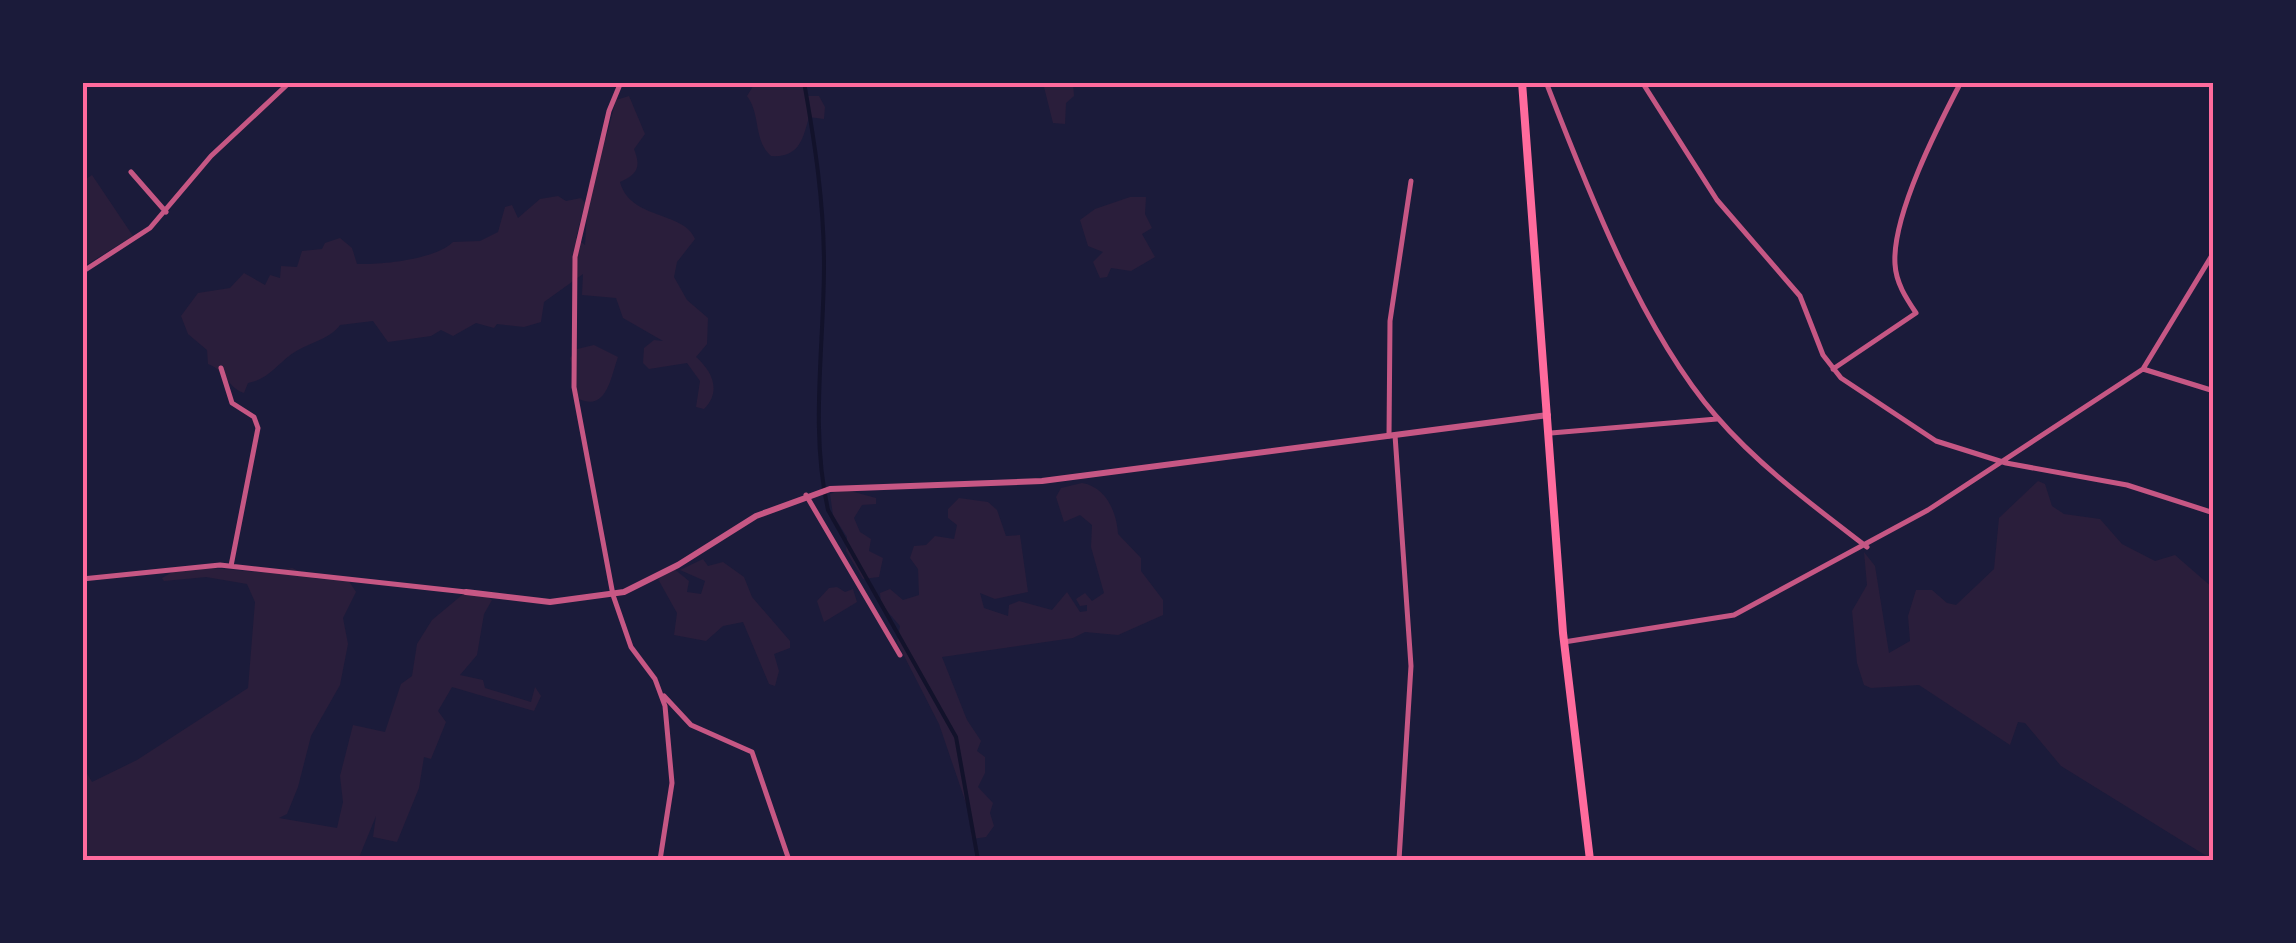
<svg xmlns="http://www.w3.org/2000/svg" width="2296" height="943" viewBox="0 0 2296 943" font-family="'Roboto Condensed',sans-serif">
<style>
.green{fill:#2a1e3b}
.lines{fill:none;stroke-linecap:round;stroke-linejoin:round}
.stream{stroke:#12122b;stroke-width:4}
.minor{stroke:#c65784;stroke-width:5}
.tertiary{stroke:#c65784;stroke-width:6}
.primary{stroke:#ff6b9d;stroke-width:8}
.neatline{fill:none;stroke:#ff6b9d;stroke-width:4}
</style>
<rect width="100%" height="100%" fill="#1b1b3a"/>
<path class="green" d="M 755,83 L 803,83 L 808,96 L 819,96 L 825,107 L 824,119 L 809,117 C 803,138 800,158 771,156 C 753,140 761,114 747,96 Z
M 1043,83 L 1073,83 L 1074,96 L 1066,103 L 1065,124 L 1053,123 Z
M 629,96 L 645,134 L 634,149 C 641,167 638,174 620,182 C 630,220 684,211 695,239 L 677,262 L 674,277 L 687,300 L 708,318 L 707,344 L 696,357 C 712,371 722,391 704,409 L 696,407 L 700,381 L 687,363 L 649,369 L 643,363 L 644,348 L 654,340 L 663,341 L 623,318 L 616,298 L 582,295 L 583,274 L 544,302 L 541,322 L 524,327 L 497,324 L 494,328 L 476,323 L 453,336 L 441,330 L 431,336 L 388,342 L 373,321 L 340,325 C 332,337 313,342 300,349 C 280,359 271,379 248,383 L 244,393 C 229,389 225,370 208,364 L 207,350 L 188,334 L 181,316 L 198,293 L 230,288 L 244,273 L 265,285 L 270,275 L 280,278 L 281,266 L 297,267 L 302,251 L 322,249 L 325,243 L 340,238 L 352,248 L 357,264 C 378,265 435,260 453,242 L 480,241 L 498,232 L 505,207 L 512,205 L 518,218 L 540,199 L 558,196 L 566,201 L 581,198 L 585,203 L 576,238 L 585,245 L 589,181 L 596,171 L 599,142 L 606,138 L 616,100 Z
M 92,175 L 133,236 L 83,267 L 83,181 Z
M 1130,197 L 1146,197 L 1145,214 L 1152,228 L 1142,234 L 1155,257 L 1131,271 L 1111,268 L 1107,277 L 1100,278 L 1093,262 L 1103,252 L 1088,246 L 1080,220 L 1095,209 Z
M 594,345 L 618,357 C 611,376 607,412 579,399 L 570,358 L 577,349 Z
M 2038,481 L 2045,484 L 2052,506 L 2064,514 L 2100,519 L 2122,544 L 2155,561 L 2175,555 L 2213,588 L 2213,860 L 2061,766 L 2025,723 L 2018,722 L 2010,745 L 1919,685 L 1871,688 L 1864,685 L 1857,663 L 1852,611 L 1867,585 L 1864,552 L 1875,566 L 1889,653 L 1910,641 L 1908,616 L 1916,590 L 1932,590 L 1947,603 L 1956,605 L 1994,569 L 1999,518 Z
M 1082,483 C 1107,487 1117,514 1118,534 L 1141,558 L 1141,571 L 1163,600 L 1163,615 L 1118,635 L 1085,632 L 1073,638 L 942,657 L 967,720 L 981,741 L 977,751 L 985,757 L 985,773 L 978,787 L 993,803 L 990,813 L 994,826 L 986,837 L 972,839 L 968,809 L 939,724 L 897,642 L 900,626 L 881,604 L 880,593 L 890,589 L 903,600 L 919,595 L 918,569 L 910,558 L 914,546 L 926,545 L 935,536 L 954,539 L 957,525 L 948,518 L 948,509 L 959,498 L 988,502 L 997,510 L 1006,536 L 1020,535 L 1028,592 L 995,599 L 980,593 L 984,608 L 1008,616 L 1009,605 L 1019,601 L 1052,610 L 1067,592 L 1080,612 L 1087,611 L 1087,605 L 1080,606 L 1076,599 L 1085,593 L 1092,601 L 1104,593 L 1091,547 L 1092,525 L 1080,515 L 1064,522 L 1056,497 L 1061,488 Z
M 843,489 L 876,498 L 876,504 L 862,505 L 854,518 L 860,532 L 871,539 L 869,551 L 883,558 L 879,577 L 863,579 L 846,551 L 847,537 L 833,515 L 830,494 Z
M 703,559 L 708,566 L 723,562 L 744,577 L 752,597 L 790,641 L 790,648 L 774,654 L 779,671 L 775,686 L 769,684 L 743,622 L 723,626 L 706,641 L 674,635 L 677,613 L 658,579 L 673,568 L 689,581 L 687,592 L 701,594 L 705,581 L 680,570 Z
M 212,568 L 257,572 L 292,568 L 317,579 L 348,580 L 356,592 L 343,618 L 348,644 L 340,685 L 311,736 L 298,787 L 287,814 L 279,818 L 337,828 L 343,802 L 340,776 L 353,725 L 385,732 L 401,684 L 412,676 L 417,644 L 432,620 L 468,590 L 481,591 L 492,600 L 484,614 L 477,655 L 460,675 L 483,680 L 485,688 L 531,702 L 535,687 L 541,696 L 534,711 L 452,687 L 438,711 L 446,722 L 431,759 L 424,757 L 419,788 L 397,842 L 373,837 L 376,816 L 358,860 L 83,860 L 82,765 L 92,782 L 137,760 L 248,688 L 255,602 L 247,584 L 206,577 L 164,581 L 162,578 L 176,570 Z
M 837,587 L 845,592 L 853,589 L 857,602 L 824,622 L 817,601 L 829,588 Z"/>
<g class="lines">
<path class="stream" d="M 804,82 C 815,144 824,203 824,265 C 824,347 810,430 828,510 L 956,737 L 978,860"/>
<path class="minor" d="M 621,82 L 609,111 L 575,257 L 574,387 L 613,595 L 631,647 L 655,679 L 665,706 L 672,783 L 660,860
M 1546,82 C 1587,188 1642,331 1716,416 C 1759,466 1815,507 1867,547
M 1642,82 L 1717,200 L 1800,296 L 1823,355 L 1841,378 L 1936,441 L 2006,463 L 2127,485 L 2214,513
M 131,172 L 166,212
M 82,272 L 150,228 L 211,156 L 290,82
M 221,368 L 232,403 L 254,417 L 258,428 L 231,566
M 1833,369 L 1916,313 C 1906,298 1896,283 1895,264 C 1892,215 1938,126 1961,82
M 2143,369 L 2214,391
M 1551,433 L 1717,419
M 1395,435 L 1411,666 L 1399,860
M 1389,436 L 1390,321 L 1411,181
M 806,495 L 900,655
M 82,579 L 220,565 L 466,592
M 1564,642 L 1734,615 L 1928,510 L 2143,369 L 2214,252
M 664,696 L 691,725 L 752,752 L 789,860"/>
<path class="tertiary" d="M 466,592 L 550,602 L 624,592 L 678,565 L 756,516 L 830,489 L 1042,481 L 1548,415"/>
<path class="primary" d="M 1522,82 L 1563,633 L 1590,860"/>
</g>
<rect width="2296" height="943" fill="none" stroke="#1b1b3a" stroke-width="170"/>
<rect x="85" y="85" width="2126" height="773" class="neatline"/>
</svg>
